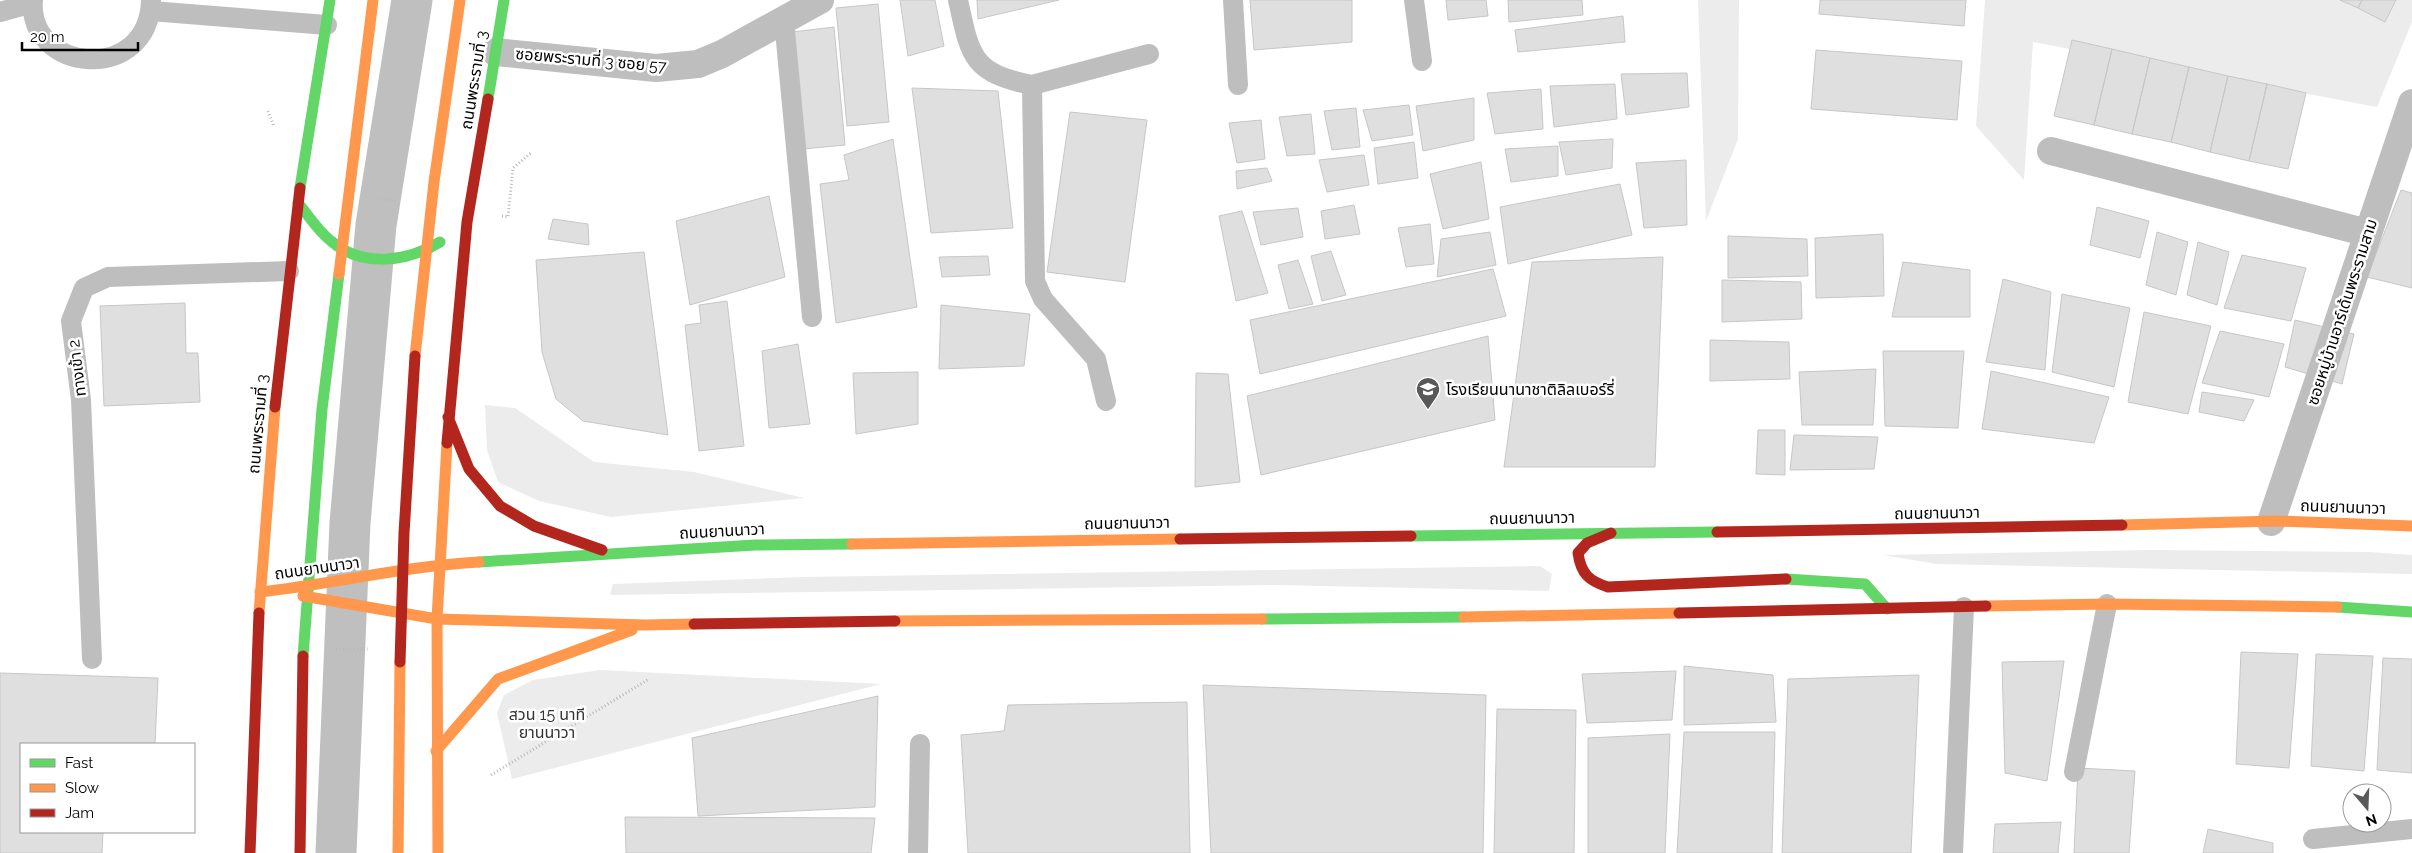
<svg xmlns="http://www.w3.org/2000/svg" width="2412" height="853" viewBox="0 0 2412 853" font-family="Raleway,'Noto Sans Thai',sans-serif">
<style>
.green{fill:#ececec}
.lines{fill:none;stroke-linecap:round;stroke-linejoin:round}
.canal{stroke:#bfbfbf;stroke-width:41}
.building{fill:#dfdfdf;stroke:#c7c7c7}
.path{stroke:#b9b9b9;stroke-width:3;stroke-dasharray:1 2.5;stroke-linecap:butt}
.lane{stroke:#bebebe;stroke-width:20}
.street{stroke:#bebebe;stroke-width:28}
.fast{stroke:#63d668;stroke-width:11}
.slow{stroke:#ff974d;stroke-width:11}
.jam{stroke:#b3261e;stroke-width:11}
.labels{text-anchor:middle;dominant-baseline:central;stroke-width:5;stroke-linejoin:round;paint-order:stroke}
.street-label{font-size:16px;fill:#000;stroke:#fff}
.poi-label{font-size:16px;fill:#000;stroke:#fff;text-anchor:start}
.park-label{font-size:16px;fill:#333;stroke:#fff}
</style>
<rect width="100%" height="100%" fill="#fff"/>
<path class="green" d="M 1698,0 L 1739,0 L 1738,139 L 1706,221 Z
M 1985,0 L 2412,0 L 2412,22 L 2377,107 L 2033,42 L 2024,180 L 1976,126 Z
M 485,405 L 515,408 L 594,462 L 694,472 L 804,498 L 611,517 L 539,501 L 498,482 L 487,450 Z
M 2149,550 L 2369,552 L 2412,555 L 2412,574 L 1937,564 L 1883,555 Z
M 1540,566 L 1552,574 L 1549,591 L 1277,585 L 610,595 L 613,584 L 803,577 Z
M 600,670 L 881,684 L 512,779 L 497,713 L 504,695 L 533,680 Z"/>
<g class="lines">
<path class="canal" d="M 336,853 L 350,523 L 376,225 L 412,0"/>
</g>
<path class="building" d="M 900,0 L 935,0 L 944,46 L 908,56 Z
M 977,0 L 1059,0 L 978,19 Z
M 1250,0 L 1352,0 L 1352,42 L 1254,50 Z
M 1446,0 L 1486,0 L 1488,16 L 1448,20 Z
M 1508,0 L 1582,0 L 1583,15 L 1509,22 Z
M 1820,0 L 1966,0 L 1964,26 L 1819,14 Z
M 2340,0 L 2362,0 L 2358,8 Z
M 2362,0 L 2396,0 L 2385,22 L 2358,8 Z
M 878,4 L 889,122 L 847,126 L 836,8 Z
M 1623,16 L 1625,42 L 1518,52 L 1515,30 Z
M 834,27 L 845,145 L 803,149 L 792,32 Z
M 2072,40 L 2112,49 L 2094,125 L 2054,116 Z
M 2112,49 L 2150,58 L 2132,134 L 2094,125 Z
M 1816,50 L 1962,61 L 1957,120 L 1811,109 Z
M 2150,58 L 2189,67 L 2171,142 L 2132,134 Z
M 2189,67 L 2228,76 L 2210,152 L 2171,142 Z
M 1687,73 L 1689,107 L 1626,115 L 1621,74 Z
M 2228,76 L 2267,84 L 2249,161 L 2210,152 Z
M 1615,84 L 1617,119 L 1554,127 L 1550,86 Z
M 2267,84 L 2306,93 L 2288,169 L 2249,161 Z
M 912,88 L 998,91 L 1013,228 L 931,233 Z
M 1541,89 L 1543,129 L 1495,134 L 1487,93 Z
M 1474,98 L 1474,140 L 1423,151 L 1416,106 Z
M 1409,105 L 1413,135 L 1372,141 L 1363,110 Z
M 1356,108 L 1360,147 L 1332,150 L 1324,111 Z
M 1070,112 L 1147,120 L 1125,282 L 1047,272 Z
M 1311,114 L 1315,154 L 1287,156 L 1279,117 Z
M 1261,120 L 1265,159 L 1237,163 L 1229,123 Z
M 893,139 L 917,307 L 836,323 L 820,184 L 849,180 L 844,155 Z
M 1613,139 L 1612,168 L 1566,175 L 1559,142 Z
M 1414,142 L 1418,178 L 1378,184 L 1374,148 Z
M 1558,146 L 1558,176 L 1511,182 L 1505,149 Z
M 1364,155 L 1369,185 L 1327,192 L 1319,160 Z
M 1686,160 L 1687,225 L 1644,228 L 1636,163 Z
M 1481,162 L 1489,219 L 1443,229 L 1430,174 Z
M 1267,168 L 1272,181 L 1237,189 L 1236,171 Z
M 1620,184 L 1632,235 L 1508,264 L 1500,207 Z
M 2401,190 L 2412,193 L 2412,288 L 2367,277 Z
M 769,196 L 785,277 L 690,305 L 676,221 Z
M 1354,205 L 1360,234 L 1325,239 L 1321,211 Z
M 2097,207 L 2149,221 L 2140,258 L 2090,245 Z
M 1298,208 L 1303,237 L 1261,245 L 1253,212 Z
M 1242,211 L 1268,293 L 1236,301 L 1219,216 Z
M 553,219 L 588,224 L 589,245 L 548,239 Z
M 1430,224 L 1434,264 L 1406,267 L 1398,228 Z
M 1490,232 L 1496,265 L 1437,277 L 1441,239 Z
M 2157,232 L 2188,242 L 2176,295 L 2146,285 Z
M 1883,234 L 1884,296 L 1816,298 L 1815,238 Z
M 1728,236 L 1807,239 L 1808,276 L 1728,278 Z
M 2198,242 L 2229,252 L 2217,305 L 2187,295 Z
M 1331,251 L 1346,295 L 1322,301 L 1311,256 Z
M 644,252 L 668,435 L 583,421 L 556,399 L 542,352 L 536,260 Z
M 2242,255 L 2306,268 L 2291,321 L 2224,308 Z
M 988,256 L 990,275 L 942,277 L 939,257 Z
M 1663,257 L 1655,467 L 1504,467 L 1532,262 Z
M 1298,260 L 1313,304 L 1289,309 L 1278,265 Z
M 1903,262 L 1970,270 L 1970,317 L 1892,317 Z
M 1493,269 L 1506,316 L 1260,374 L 1250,320 Z
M 2003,279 L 2051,292 L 2045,370 L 1986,362 Z
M 1722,280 L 1801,282 L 1802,319 L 1722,322 Z
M 2062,294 L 2130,308 L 2114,387 L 2052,372 Z
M 727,301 L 744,446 L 699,451 L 685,325 L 701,323 L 699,305 Z
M 185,303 L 186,353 L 198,353 L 200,402 L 104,406 L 100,306 Z
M 941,305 L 1030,314 L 1024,366 L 939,369 Z
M 2144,312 L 2211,326 L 2188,414 L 2128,402 Z
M 2295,320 L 2354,334 L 2342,384 L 2285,367 Z
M 2220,331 L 2284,344 L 2269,397 L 2202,383 Z
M 1488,336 L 1495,420 L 1261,475 L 1247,396 Z
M 1710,340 L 1789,342 L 1790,379 L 1710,381 Z
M 798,344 L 810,424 L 769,428 L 762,351 Z
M 1883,351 L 1964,351 L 1958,428 L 1885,426 Z
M 1876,369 L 1873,425 L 1802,425 L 1799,372 Z
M 1991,371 L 2109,397 L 2094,443 L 1982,429 Z
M 918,372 L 918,424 L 856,434 L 853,373 Z
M 1196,373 L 1228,374 L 1240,482 L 1195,487 Z
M 2202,392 L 2254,400 L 2244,421 L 2199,412 Z
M 1758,430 L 1785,430 L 1785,475 L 1756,474 Z
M 1794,435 L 1878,437 L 1874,469 L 1790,470 Z
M 2241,652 L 2298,654 L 2289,768 L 2236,764 Z
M 2316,654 L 2373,656 L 2364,771 L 2311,766 Z
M 2383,658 L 2412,659 L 2412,773 L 2377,770 Z
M 2064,661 L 2047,781 L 2005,773 L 2002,662 Z
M 1684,666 L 1773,675 L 1776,722 L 1684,725 Z
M 1676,671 L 1672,720 L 1587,723 L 1582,674 Z
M 0,673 L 158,678 L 155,744 L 21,744 L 21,832 L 103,832 L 102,853 L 0,853 Z
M 1919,675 L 1911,853 L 1782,853 L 1788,679 Z
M 1203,685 L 1486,695 L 1483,853 L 1211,853 Z
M 878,696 L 875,807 L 698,816 L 692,738 Z
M 1187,702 L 1190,853 L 968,853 L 961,735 L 1004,731 L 1008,705 Z
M 1497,709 L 1576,710 L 1574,853 L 1494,853 Z
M 1684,732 L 1775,732 L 1772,853 L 1677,853 Z
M 1670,734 L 1665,853 L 1588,853 L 1588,738 Z
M 2078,768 L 2135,771 L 2129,853 L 2074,853 Z
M 625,817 L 875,818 L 871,853 L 626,853 Z
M 2061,822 L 2058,853 L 1993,853 L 1995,824 Z
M 2208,829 L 2273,843 L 2273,853 L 2203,853 Z"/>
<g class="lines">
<path class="path" d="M 268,111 L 274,126
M 381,199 L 397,201
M 502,216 L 508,217 L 513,168 L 532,152
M 336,649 L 368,649
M 491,775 L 649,679"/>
<path class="lane" d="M 33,0 C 27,73 149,85 151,0
M 958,0 C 970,55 971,73 1032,85 L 1035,281 L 1043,299 L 1096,359 L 1106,401
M 1233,0 L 1238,85
M 1414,0 L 1422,61
M 151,11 L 327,25
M 0,12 L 32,3
M 784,20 L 812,317
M 1032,85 L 1149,54
M 92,659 L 81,400 L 71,321 L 84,288 L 108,277 L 289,271
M 2074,772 L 2107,604
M 2313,839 L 2412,829
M 918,853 L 920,744
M 1953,853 L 1964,607"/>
<path class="street" d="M 495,52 L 656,68 L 698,64 L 722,54 L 820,0
M 2051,151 L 2368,233
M 2271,522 L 2412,103"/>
<path class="fast" d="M 488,99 L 504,0
M 300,188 L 330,0
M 298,203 C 309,216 318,231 331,241 C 362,268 407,262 440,242
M 1411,536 L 1717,532
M 479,562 L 755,545 L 852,544
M 1786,579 L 1865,584 L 1887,609
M 2337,607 L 2412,612
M 1262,619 L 1464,617
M 303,656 L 322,409 L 339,274"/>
<path class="slow" d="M 339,274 L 373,0
M 415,356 L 434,182 L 460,0
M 2122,525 L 2277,521 L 2412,526
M 852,544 L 1180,539
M 260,592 C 333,584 405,566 479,562
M 303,596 L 437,619 L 645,625 L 694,624
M 1986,606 L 2107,604 L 2337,607
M 259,613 L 275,407
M 1464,617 L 1679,613
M 895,621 L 1262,619
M 436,751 L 498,679 L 632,630
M 398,853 L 400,662
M 438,853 L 437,619 L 447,443"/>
<path class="jam" d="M 275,407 L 300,188
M 448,417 L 469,469 L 500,506 L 534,526 L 602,550
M 447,443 L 467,222 L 488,99
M 1717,532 L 2122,525
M 1611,533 L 1587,543 L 1578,553 C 1581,574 1589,581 1608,587 L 1786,579
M 1180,539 L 1411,536
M 1679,613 L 1986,606
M 694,624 L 895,621
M 400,662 L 404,533 L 415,356
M 250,853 L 259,613
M 300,853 L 303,656"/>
</g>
<defs>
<g id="school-pin" transform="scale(1.25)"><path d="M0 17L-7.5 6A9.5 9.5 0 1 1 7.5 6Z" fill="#595959" stroke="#fff"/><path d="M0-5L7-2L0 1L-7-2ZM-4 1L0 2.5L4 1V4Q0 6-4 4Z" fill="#fff"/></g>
</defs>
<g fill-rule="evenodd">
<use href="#school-pin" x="1428" y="389"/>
</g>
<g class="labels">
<g class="street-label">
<text transform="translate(591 60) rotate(5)">ซอยพระรามที่ 3 ซอย 57</text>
<text transform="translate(474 80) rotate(-81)">ถนนพระรามที่ 3</text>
<text transform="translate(2342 312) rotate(-72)">ซอยหมู่บ้านอาร์เด้นพระรามสาม</text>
<text transform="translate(77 368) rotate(-97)">ทางเข้า 2</text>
<text transform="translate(258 424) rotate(-85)">ถนนพระรามที่ 3</text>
<text transform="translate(2343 507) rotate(2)">ถนนยานนาวา</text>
<text transform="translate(1937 513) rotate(-1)">ถนนยานนาวา</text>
<text transform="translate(1532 518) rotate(-1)">ถนนยานนาวา</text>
<text transform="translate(1127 523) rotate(-1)">ถนนยานนาวา</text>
<text transform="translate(722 531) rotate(-3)">ถนนยานนาวา</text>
<text transform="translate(317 568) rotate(-8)">ถนนยานนาวา</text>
</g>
<g class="poi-label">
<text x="1446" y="389">โรงเรียนนานาชาติลิลเบอร์รี่</text>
</g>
<g class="park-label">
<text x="547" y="714">สวน 15 นาที<tspan x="547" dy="18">ยานนาวา</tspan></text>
</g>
</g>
<rect x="20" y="743" width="175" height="90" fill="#ffffff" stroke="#999999"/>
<rect x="30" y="759" width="25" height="8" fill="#63d668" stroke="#999999"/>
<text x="65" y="768" font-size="15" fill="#000000">Fast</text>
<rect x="30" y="784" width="25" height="8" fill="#ff974d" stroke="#999999"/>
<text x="65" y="793" font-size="15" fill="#000000">Slow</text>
<rect x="30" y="809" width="25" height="8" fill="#b3261e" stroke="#999999"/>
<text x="65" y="818" font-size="15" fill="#000000">Jam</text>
<g transform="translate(2367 808) rotate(161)"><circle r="24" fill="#ffffff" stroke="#999999"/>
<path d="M0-4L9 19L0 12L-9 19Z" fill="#595959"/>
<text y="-8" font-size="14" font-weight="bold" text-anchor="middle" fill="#000000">N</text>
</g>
<path d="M22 42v8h116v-8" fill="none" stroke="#000000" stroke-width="2.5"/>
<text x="30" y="42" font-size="15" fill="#000000" stroke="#ffffff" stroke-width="4" paint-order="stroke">20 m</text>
</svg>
